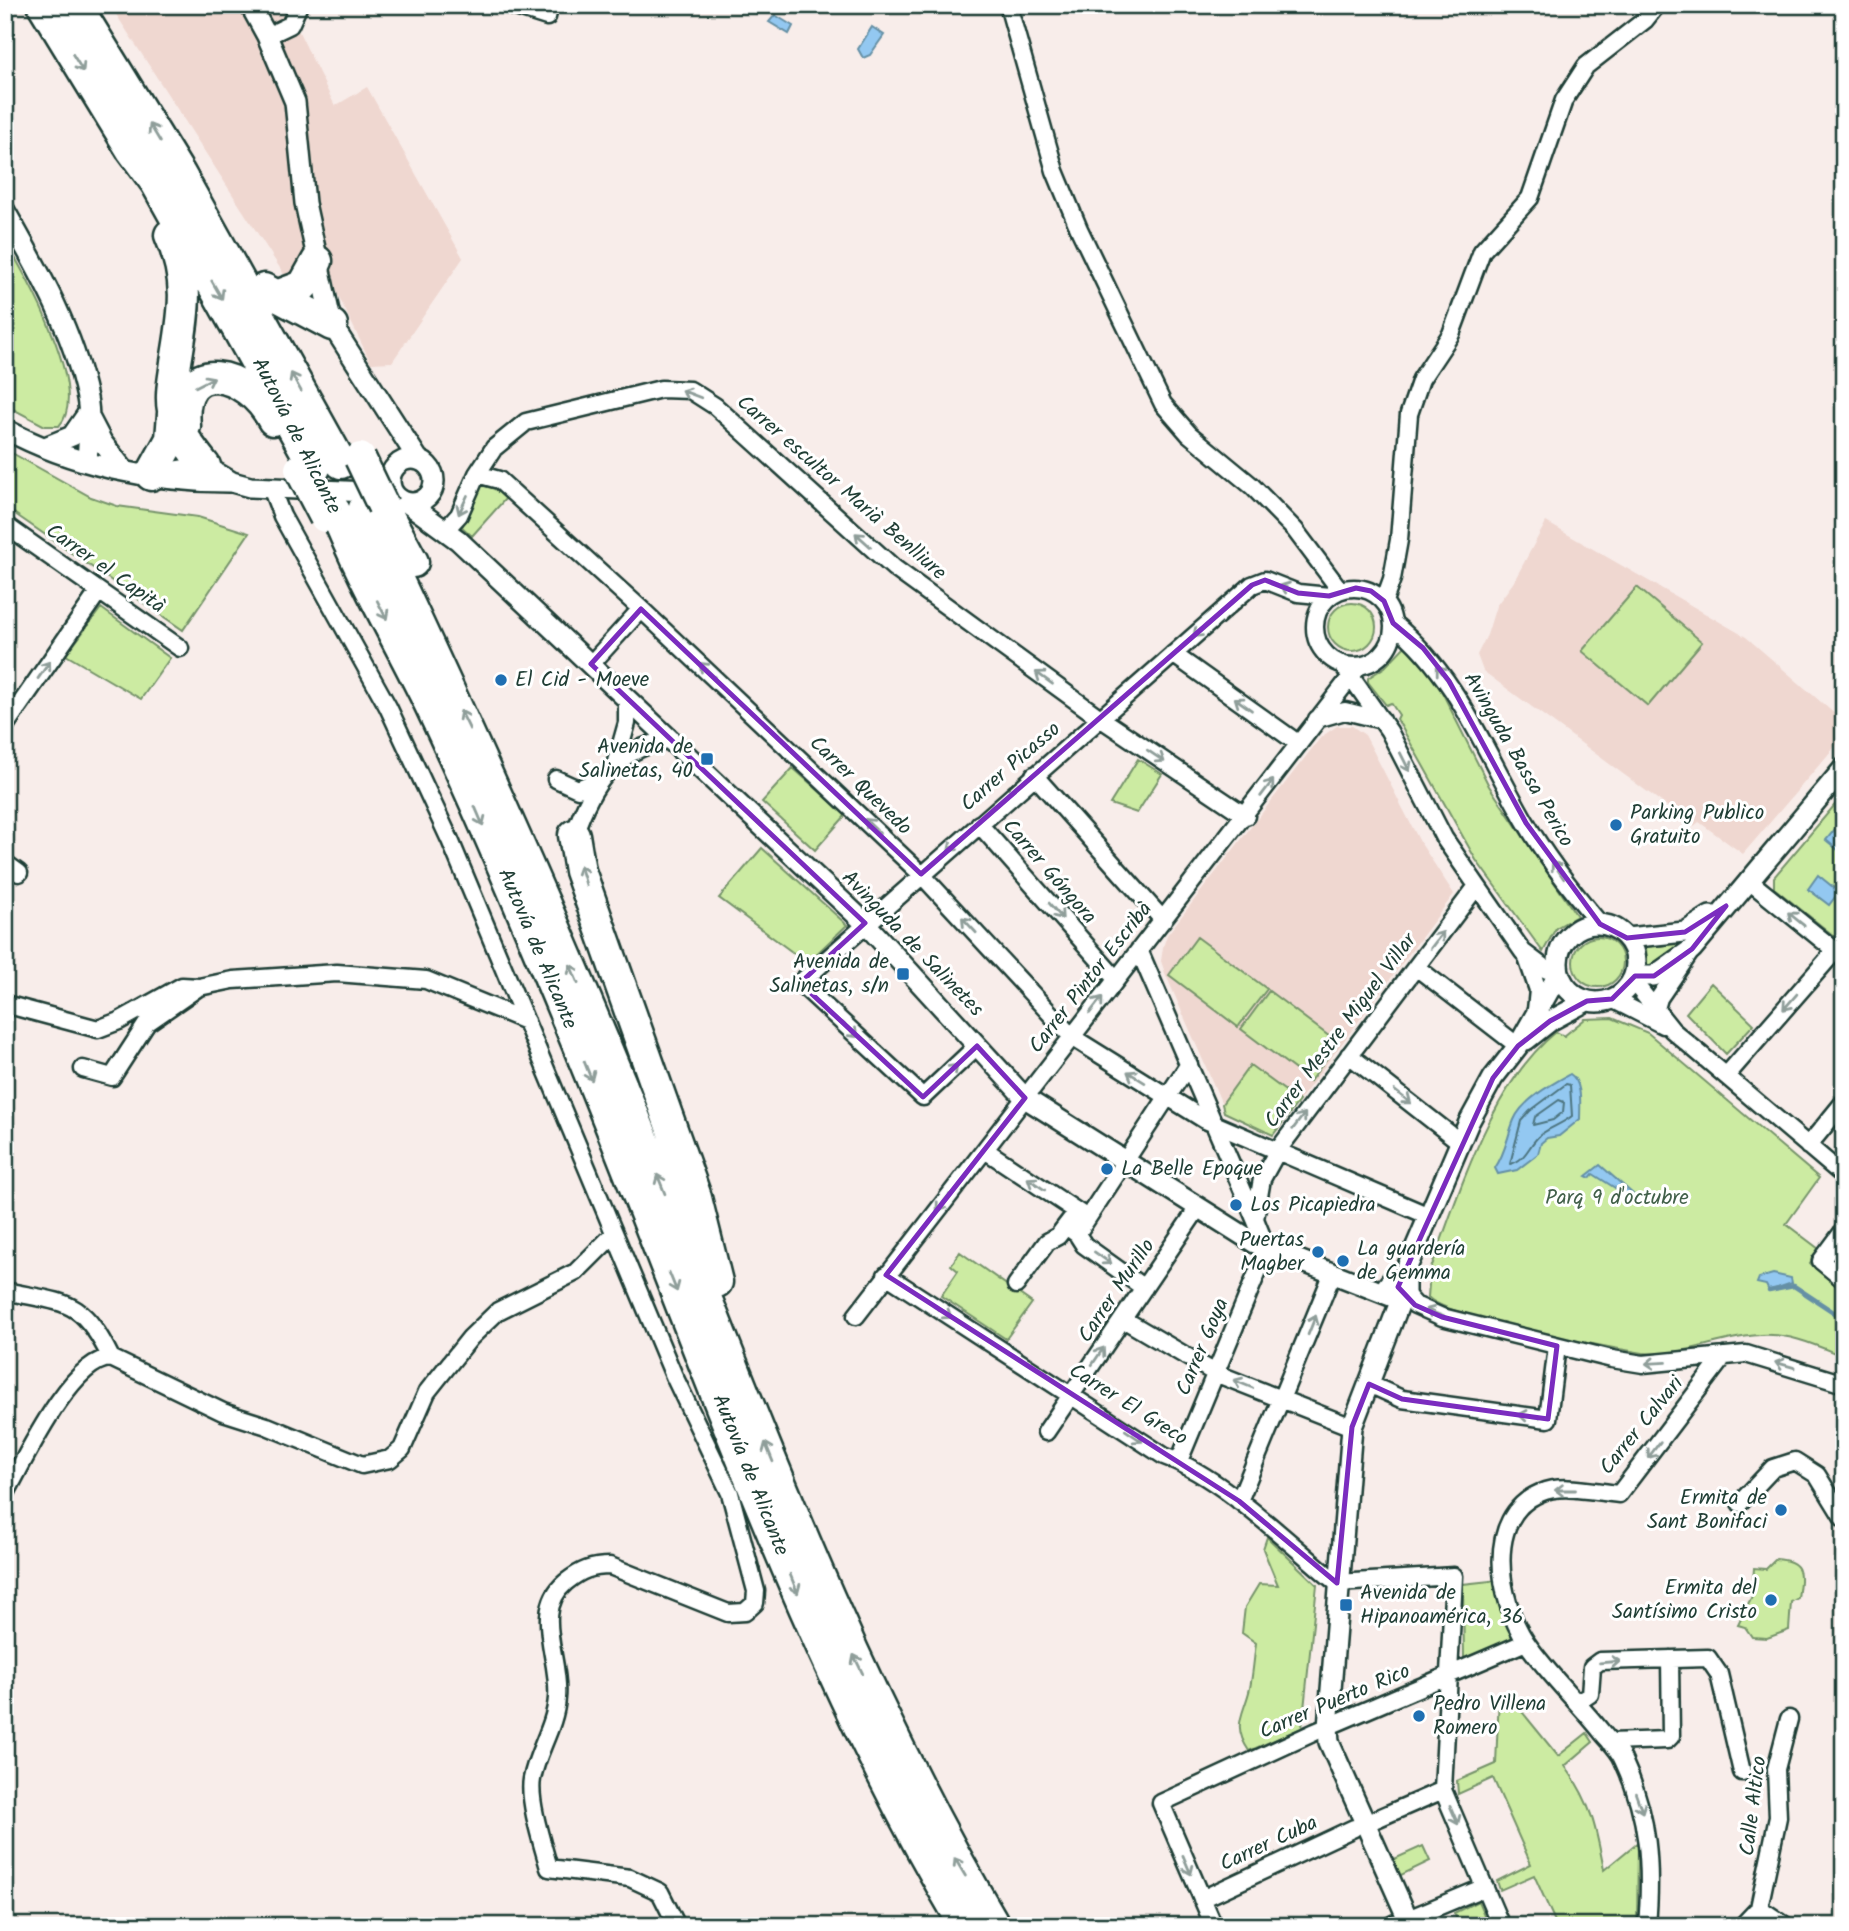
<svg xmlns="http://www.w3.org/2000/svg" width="1849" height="1931" viewBox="0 0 1849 1931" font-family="Kalam,sans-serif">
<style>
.built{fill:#efd7d0}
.green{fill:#cceba2;stroke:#76946b;stroke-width:2}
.water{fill:#93c8f1;stroke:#6590a5;stroke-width:2}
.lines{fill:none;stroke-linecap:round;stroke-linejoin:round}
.shore{stroke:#4d7580;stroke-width:2}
.stream{stroke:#6590a5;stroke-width:4.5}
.minor-casing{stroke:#1f3d34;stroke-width:21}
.tertiary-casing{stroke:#1f3d34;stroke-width:24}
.motorway-casing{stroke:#1f3d34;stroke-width:35}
.minor{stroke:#fff;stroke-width:16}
.tertiary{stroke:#fff;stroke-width:19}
.motorway{stroke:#fff;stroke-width:30}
.motorway-bridge-casing{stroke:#1f3d34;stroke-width:35;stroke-linecap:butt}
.motorway-bridge{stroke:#fff;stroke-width:30}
.oneway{stroke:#8f9e9a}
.marked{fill:none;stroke:#7b2cbf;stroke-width:5;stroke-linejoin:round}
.poi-dot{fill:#1f6fb2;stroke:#fff;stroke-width:2.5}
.labels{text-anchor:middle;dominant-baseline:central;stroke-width:6;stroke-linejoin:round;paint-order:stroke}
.street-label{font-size:21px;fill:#1f3d34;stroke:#fff}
.poi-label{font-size:21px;fill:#1f3d34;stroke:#fff;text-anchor:start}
.park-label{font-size:21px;fill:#42604a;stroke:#fff}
</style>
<rect width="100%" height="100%" fill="#f8edea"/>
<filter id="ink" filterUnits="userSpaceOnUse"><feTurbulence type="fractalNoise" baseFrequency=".0143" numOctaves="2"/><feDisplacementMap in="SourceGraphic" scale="14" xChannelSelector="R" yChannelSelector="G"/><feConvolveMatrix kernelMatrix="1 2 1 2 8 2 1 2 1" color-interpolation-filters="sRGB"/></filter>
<g filter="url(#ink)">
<path class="built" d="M 110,5 L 286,5 L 335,106 L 367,87 L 463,258 L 392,362 L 371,363 L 338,295 L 330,265 L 289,282 Z
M 1546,522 L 1746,637 L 1844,722 L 1844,736 L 1743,854 L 1699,822 L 1694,826 L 1483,671 L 1477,655 L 1487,635 L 1496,606 L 1513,583 Z
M 1337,726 L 1352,726 L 1365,735 L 1420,842 L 1454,894 L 1299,1101 L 1250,1065 L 1222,1104 L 1165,973 L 1161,961 L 1163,947 L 1167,935 L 1321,737 Z"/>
<path class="green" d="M 5,241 C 27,276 91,392 59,426 L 45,426 L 5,405 Z
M 12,453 L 91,497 L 117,506 L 198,517 L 249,533 L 183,630 L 5,507 L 5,463 Z
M 491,483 L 506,498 L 472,536 L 462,527 L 482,485 Z
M 1637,587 L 1702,642 L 1648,706 L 1582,651 Z
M1328 627a24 24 0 1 1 48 0a24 24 0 1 1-48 0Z
M 101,608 L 170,658 L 141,699 L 66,655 Z
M 1405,646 L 1428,664 L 1489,786 L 1577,916 L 1556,928 L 1543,952 L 1476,860 L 1397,719 L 1399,715 L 1391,703 L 1386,705 L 1368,682 L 1368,678 L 1385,667 Z
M 1138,759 L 1162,774 L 1137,813 L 1110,804 Z
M 793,768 L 846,815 L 815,850 L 762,802 Z
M 1844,794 L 1844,944 L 1774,888 L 1774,877 Z
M 762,848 L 847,925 L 807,963 L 719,898 Z
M1573 962a25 25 0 1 1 50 0a25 25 0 1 1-50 0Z
M 1197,937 L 1267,989 L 1238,1027 L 1169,975 Z
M 1689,939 L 1652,970 L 1647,968 L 1646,946 L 1663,946 Z
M 1711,983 L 1754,1024 L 1726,1054 L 1686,1013 Z
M 1269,991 L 1338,1043 L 1310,1081 L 1241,1029 Z
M 1612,1018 L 1648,1033 L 1819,1178 L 1786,1224 L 1819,1249 L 1810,1263 L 1844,1291 L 1844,1350 L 1840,1355 C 1815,1345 1788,1333 1761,1335 C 1721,1336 1684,1358 1643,1353 C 1607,1347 1446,1318 1428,1297 L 1430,1271 C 1460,1192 1490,1086 1556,1032 L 1564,1036 L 1585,1019 Z
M 1250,1065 L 1299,1101 L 1273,1135 L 1224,1112 L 1222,1104 Z
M 960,1252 L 1032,1303 L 1006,1339 L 941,1296 L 958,1271 L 951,1265 Z
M 1267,1537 L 1317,1585 L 1302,1728 L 1249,1751 C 1231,1724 1244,1715 1250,1688 C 1253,1673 1254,1658 1256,1643 L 1242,1633 L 1245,1607 L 1259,1584 L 1278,1585 L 1263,1549 Z
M 1776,1559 C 1805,1561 1801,1574 1798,1598 L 1791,1602 L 1789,1630 L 1767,1638 L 1752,1637 L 1745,1627 L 1738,1625 L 1752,1596 L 1754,1568 L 1766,1569 Z
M 1499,1580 L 1513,1641 L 1464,1659 L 1463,1584 Z
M 1506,1692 L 1558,1756 L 1587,1733 L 1593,1742 L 1565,1766 C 1591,1802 1596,1827 1604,1870 L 1638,1842 L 1637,1926 L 1557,1926 L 1534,1875 L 1500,1890 L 1497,1881 L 1531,1864 L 1493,1778 L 1458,1794 L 1457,1781 L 1496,1764 L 1499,1695 Z
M 1423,1846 L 1430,1861 L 1399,1876 L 1392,1860 Z
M 1478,1901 L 1489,1926 L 1460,1926 L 1454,1913 Z"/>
<path class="water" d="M 775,15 L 793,26 L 789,34 L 769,22 Z
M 872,27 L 884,35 L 870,55 L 863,58 L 858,49 Z
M 1844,818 L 1844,855 L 1826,840 Z
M 1818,875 L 1839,892 L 1829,905 L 1808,889 Z
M 1570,1074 C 1583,1082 1580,1105 1580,1119 L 1559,1136 L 1547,1138 L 1541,1143 L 1538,1154 L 1517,1170 L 1498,1174 L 1495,1168 C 1506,1152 1507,1137 1514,1120 C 1522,1100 1552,1084 1570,1074 Z
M 1600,1165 L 1633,1194 L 1631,1198 L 1593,1174 L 1590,1178 L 1586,1176 Z
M 1773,1274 L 1791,1278 L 1792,1283 L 1769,1291 L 1766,1285 L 1757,1283 L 1759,1278 Z"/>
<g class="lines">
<path class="shore" d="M 1566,1084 L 1570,1085 L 1572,1116 C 1561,1125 1545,1129 1538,1137 C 1528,1147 1525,1161 1510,1164 L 1521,1121 L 1530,1111 Z
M 1559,1100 L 1564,1102 L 1563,1112 L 1553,1120 L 1533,1125 L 1535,1117 Z"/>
<path class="stream" d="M 1769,1291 L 1794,1286 L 1844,1319"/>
<g class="minor-casing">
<path id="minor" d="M 509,5 L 547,17 L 550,5
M 1008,5 L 1055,171 L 1079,229 L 1163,404 L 1189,434 L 1252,486 L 1295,530 L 1340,590
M 267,36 L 290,25 L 299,5
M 477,474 L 499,480 L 641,609 L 921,874 L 1072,1037 L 1205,1120 L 1429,1216
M 272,490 L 282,516 L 388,707 L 450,840 L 674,1376 L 730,1493 L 756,1591 L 755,1603 L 745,1612 L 728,1613 L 610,1566 C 592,1566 581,1570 566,1582 C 531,1611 561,1659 557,1698 C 555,1727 537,1751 532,1779 C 528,1801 543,1846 549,1868 L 630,1878 L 660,1892 L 677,1926
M 5,525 L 180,648
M 448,527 L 459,515 L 477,474 L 494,448 L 526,422 L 661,389 L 690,390 L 715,406 L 894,568 L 1100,718 L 1246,816
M1315 627a39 39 0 1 1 78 0a39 39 0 1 1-78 0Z
M 1384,601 L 1392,579 L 1399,540 L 1409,414 L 1421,379 L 1451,334 L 1482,251 L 1530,198 L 1564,100 L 1586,66 L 1645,20 L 1657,5
M 1393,623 C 1458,676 1484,750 1525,821 C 1546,858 1573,892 1600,924
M 1173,654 L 1299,744
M 591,664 L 641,609
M 1342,664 L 1389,731 L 1444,838 L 1523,952 L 1547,970 L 1559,971
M 1317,719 L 1345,711 L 1382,720
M 5,726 L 99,591
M 616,762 L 627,723 L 627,698
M 1034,775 L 1163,920
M 556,779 L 578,789 L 598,780
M 979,824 L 1116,979
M 574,835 C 592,783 614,750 671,739
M 5,863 L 19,873
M 1748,880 L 1842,956
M 1139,950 L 1255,1219
M 1527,958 L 1538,990 L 1536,1010
M 1416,967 L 1518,1046
M 1632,980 L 1672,1030 L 1844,1176
M 1612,999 L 1663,1025
M 5,1004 L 98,1029 L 119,1021 L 182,986 L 199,987 L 233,980 L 337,973 L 426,980 L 526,1021
M 1655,1012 L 1659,998 L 1691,951
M 977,1046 L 923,1097 L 800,983 L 1252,585 L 1265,580 L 1298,593 L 1329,596
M 1349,1055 L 1460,1142
M 83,1069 L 112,1077 L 147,1023 L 199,987
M 1726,1076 L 1835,951
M 1808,1146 L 1844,1102
M 985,1150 L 1087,1218
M 1066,1226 L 1077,1234 L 1084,1245 L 1144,1288
M 1844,1230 L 1821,1261 L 1844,1280
M 1077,1234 L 1189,1064
M 886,1275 L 1164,1456 C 1224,1478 1288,1543 1337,1583 L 1454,1576 L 1443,1790 L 1501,1926
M 1016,1285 L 1047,1242 L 1058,1236 L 1071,1219
M 5,1291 C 67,1304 81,1297 111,1358
M 1405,1294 L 1415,1305 L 1442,1317 L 1612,1359 L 1643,1364 L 1746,1354 L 1844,1384
M 856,1316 L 1359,666
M 1123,1319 L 1215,1373 L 1352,1427
M 1369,1384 L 1402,1399 L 1548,1419 L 1557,1346
M 1046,1432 L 1198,1208
M 1179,1461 L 1267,1249 L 1255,1219 L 1262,1179 L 1278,1150 L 1477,886
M 5,1495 C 24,1461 71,1359 111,1358 L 223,1412 L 267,1426 L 362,1465 L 390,1459 L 402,1449 L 427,1392 L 470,1338 L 498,1311 L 576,1272 L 614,1234
M 1239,1501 L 1332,1275
M 1740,1503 L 1773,1468 L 1795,1461 L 1817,1475 L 1844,1519
M 1578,1702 L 1590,1694 L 1592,1667 L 1600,1661 L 1708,1658 L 1719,1674 L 1742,1772
M 1610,1742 L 1667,1740 L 1671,1736 L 1670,1659
M 1367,1823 L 1443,1790
M 1202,1899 L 1354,1828
M 1759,1908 L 1778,1817 L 1776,1769 L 1789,1719
M 1759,1908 L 1786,1926
M 1408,1919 L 1485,1887
M 1214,1926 L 1161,1803 L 1315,1732 L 1526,1642
M 1390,1926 L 1395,1923
M 1647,1926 C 1652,1866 1649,1816 1623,1760 C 1619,1750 1608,1740 1601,1731 C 1577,1701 1547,1673 1526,1642 C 1498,1600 1484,1517 1540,1493 C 1562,1483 1595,1492 1619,1494 L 1724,1356
M 1742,1926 L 1759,1908"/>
</g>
<g class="tertiary-casing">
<path id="tertiary" d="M 250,5 L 267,36 L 295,102 L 305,203 L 332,325 L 418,459
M 5,211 C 39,271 73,330 87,398 C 91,418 88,442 87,462
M 90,419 L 102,442 L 124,470
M 5,429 C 71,465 153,482 228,482
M 45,447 L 72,436 L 88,413
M390 481a22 22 0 1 1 44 0a22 22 0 1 1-44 0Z
M 151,475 L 205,466 L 232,482 L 250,487 L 368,492 L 384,496
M 406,502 L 458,540 L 865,923 L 1025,1098 L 1255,1243 L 1393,1297 L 1405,1294 L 1405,1282 L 1393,1279 L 1387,1286 L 1390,1295
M1558 963a39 39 0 1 1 78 0a39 39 0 1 1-78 0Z
M 1627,938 L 1685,932 L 1710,916
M 1634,976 L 1654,976 L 1692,949 L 1844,768
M 1526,1040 L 1550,1021 L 1587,1001
M 1402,1279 L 1469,1122 L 1493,1078 L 1518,1046 L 1559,973
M 1402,1297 L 1352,1427 L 1328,1727 L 1329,1742 L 1411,1926"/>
</g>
<g class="motorway-casing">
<path id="motorway" d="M 43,5 L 131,149 L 156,183 L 315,468
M 76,5 L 180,174 L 341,463
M 170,235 C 191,282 184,313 176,362 C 174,378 170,395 173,410 C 177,431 192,450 205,466
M 264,289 L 332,325
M 279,295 L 303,286 L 317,261
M 185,426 C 178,353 248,371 273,420
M 151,475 L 171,439 L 173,413
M 364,508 C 463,717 559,928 645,1143 C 751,1409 849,1679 995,1926
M 385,510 L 413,562
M 335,511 C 362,579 399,641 431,707 C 482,815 528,925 574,1036 C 698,1334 799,1647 965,1926
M 574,835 L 580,871 L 695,1194 L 717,1282"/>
</g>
<use href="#minor" class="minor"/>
<use href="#tertiary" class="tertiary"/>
<use href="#motorway" class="motorway"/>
<g class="motorway-bridge-casing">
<path id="motorway-bridge" d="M 360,458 L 383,506
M 300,469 L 325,517"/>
</g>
<use href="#motorway-bridge" class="motorway-bridge"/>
</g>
<defs><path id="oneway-shaft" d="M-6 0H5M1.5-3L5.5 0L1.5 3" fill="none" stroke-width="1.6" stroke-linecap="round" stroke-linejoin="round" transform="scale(1.75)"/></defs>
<g class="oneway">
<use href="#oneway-shaft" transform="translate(78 63) rotate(58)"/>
<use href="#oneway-shaft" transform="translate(155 133) rotate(-121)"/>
<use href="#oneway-shaft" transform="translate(217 290) rotate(60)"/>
<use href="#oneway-shaft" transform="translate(205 382) rotate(-27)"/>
<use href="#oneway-shaft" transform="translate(296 382) rotate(-119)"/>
<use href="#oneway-shaft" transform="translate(691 394) rotate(-159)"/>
<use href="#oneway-shaft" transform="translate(463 505) rotate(115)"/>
<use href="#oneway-shaft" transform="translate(863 540) rotate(-138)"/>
<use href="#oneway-shaft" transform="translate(1290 589) rotate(-159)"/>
<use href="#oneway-shaft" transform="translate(382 610) rotate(63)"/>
<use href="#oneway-shaft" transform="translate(1201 630) rotate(139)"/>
<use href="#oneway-shaft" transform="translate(44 670) rotate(-55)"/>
<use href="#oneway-shaft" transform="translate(707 670) rotate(-137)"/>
<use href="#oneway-shaft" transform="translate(1443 674) rotate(-127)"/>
<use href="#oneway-shaft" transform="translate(1044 678) rotate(-144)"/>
<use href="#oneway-shaft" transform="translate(1243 704) rotate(-144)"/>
<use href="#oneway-shaft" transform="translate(465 720) rotate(-116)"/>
<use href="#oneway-shaft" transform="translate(1156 756) rotate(34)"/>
<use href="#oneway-shaft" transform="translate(1405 762) rotate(63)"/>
<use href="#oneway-shaft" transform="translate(1267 788) rotate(-53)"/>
<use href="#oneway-shaft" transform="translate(479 816) rotate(67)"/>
<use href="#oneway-shaft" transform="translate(872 826) rotate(-136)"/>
<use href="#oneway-shaft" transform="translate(956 844) rotate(139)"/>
<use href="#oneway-shaft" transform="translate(1558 870) rotate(-124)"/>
<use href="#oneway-shaft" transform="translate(583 875) rotate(-107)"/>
<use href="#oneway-shaft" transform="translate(1056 911) rotate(49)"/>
<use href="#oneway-shaft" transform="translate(1796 919) rotate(-141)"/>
<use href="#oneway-shaft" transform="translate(969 925) rotate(-133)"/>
<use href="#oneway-shaft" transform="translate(1437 940) rotate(-53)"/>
<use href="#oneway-shaft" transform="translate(574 974) rotate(-113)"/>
<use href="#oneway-shaft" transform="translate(1790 1002) rotate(131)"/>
<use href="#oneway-shaft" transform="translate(1096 1005) rotate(-52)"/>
<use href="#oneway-shaft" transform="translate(850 1030) rotate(43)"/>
<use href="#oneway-shaft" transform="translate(588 1071) rotate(68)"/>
<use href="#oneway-shaft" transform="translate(950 1072) rotate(-44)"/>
<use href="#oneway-shaft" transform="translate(1136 1077) rotate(-148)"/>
<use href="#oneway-shaft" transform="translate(1403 1097) rotate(38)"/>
<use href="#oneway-shaft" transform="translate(1299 1121) rotate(-53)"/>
<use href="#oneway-shaft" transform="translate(661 1184) rotate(-112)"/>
<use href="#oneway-shaft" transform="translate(1036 1184) rotate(-146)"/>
<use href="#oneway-shaft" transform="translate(943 1203) rotate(128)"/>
<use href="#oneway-shaft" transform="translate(1103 1258) rotate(35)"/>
<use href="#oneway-shaft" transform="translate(673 1282) rotate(68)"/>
<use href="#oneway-shaft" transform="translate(943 1312) rotate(33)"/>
<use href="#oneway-shaft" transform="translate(1435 1313) rotate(-158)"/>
<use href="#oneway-shaft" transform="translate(1312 1325) rotate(-68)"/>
<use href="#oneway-shaft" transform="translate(1098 1356) rotate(-56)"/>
<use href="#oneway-shaft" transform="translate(1656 1363) rotate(177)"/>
<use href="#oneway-shaft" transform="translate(1785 1365) rotate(-164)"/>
<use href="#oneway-shaft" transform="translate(1243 1384) rotate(-158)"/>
<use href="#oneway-shaft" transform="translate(1529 1416) rotate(-173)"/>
<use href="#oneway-shaft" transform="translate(1134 1436) rotate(34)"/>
<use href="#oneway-shaft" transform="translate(1654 1450) rotate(127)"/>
<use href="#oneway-shaft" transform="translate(769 1452) rotate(-112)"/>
<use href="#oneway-shaft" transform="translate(1565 1490) rotate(-180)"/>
<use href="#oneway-shaft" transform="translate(794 1584) rotate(68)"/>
<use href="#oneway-shaft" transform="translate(1610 1662) rotate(-5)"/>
<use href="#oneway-shaft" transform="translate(858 1664) rotate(-116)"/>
<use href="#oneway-shaft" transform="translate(1639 1803) rotate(70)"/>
<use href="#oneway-shaft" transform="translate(1454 1815) rotate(67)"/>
<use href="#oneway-shaft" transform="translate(1187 1865) rotate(67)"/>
<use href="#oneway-shaft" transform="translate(960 1867) rotate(-121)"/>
</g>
</g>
<path class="marked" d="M 1265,580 L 1298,593 L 1329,596 L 1356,588 L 1371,591 L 1384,601 L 1393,623 L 1423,648 L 1449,681 L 1526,823 L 1600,924 L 1627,938 L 1685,932 L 1726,906 L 1692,949 L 1654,976 L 1635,976 L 1612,999 L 1587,1001 L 1550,1021 L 1518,1046 L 1493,1078 L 1398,1287 L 1415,1305 L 1442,1317 L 1557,1346 L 1548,1419 L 1402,1399 L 1369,1384 L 1352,1427 L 1337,1583 L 1239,1501 L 886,1275 L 1025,1098 L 977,1046 L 923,1097 L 800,983 L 865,923 L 591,664 L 641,609 L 921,874 L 1252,585 Z"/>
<g class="poi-dot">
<circle cx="501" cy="680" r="7"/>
<rect x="700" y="752" width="14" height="14" rx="3.5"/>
<circle cx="1616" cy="825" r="7"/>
<rect x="896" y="967" width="14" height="14" rx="3.5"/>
<circle cx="1107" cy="1169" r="7"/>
<circle cx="1236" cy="1205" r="7"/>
<circle cx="1318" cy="1252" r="7"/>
<circle cx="1343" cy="1261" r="7"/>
<circle cx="1781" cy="1510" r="7"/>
<circle cx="1771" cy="1600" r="7"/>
<rect x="1339" y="1598" width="14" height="14" rx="3.5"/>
<circle cx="1419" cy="1716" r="7"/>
</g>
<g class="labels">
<g class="street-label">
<text transform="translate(296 436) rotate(63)">Autovía de Alicante</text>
<text transform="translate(841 488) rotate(41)">Carrer escultor Marià Benlliure</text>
<text transform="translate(105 569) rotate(35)">Carrer el Capità</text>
<text transform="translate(1518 760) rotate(60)">Avinguda Bassa Perico</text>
<text transform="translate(1011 767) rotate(-41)">Carrer Picasso</text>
<text transform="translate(860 786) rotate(44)">Carrer Quevedo</text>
<text transform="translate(1049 872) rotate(49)">Carrer Góngora</text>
<text transform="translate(912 944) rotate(46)">Avinguda de Salinetes</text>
<text transform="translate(537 949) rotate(67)">Autovía de Alicante</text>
<text transform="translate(1091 978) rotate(-52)">Carrer Pintor Escribà</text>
<text transform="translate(1341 1031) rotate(-53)">Carrer Mestre Miguel Villar</text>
<text transform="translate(1117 1291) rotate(-56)">Carrer Murillo</text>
<text transform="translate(1203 1347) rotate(-67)">Carrer Goya</text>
<text transform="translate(1128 1405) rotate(32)">Carrer El Greco</text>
<text transform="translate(1642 1426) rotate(-51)">Carrer Calvari</text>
<text transform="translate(750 1475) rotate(68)">Autovía de Alicante</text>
<text transform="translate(1335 1702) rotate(-23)">Carrer Puerto Rico</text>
<text transform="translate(1754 1806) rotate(-83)">Calle Altico</text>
<text transform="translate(1269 1844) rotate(-25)">Carrer Cuba</text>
</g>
<g class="poi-label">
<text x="515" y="680">El Cid - Moeve</text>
<text x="693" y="747" text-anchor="end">Avenida de<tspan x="693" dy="24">Salinetas, 40</tspan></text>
<text x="1630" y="813">Parking Publico<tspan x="1630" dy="24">Gratuito</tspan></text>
<text x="889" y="962" text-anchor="end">Avenida de<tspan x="889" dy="24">Salinetas, s/n</tspan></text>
<text x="1121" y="1169">La Belle Epoque</text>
<text x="1250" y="1205">Los Picapiedra</text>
<text x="1304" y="1240" text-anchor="end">Puertas<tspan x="1304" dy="24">Magber</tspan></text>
<text x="1357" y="1249">La guardería<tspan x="1357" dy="24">de Gemma</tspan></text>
<text x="1767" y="1498" text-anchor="end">Ermita de<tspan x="1767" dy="24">Sant Bonifaci</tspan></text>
<text x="1757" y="1588" text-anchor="end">Ermita del<tspan x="1757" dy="24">Santísimo Cristo</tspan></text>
<text x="1360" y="1593">Avenida de<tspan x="1360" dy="24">Hipanoamérica, 36</tspan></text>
<text x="1433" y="1704">Pedro Villena<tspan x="1433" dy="24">Romero</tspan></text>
</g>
<g class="park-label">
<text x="1617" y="1198">Parq 9 d'octubre</text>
</g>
</g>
<rect width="1849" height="1931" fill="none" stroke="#fff" stroke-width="28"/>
<rect x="14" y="14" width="1821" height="1903" fill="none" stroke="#1f3d34" stroke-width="2.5" filter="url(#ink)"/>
</svg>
